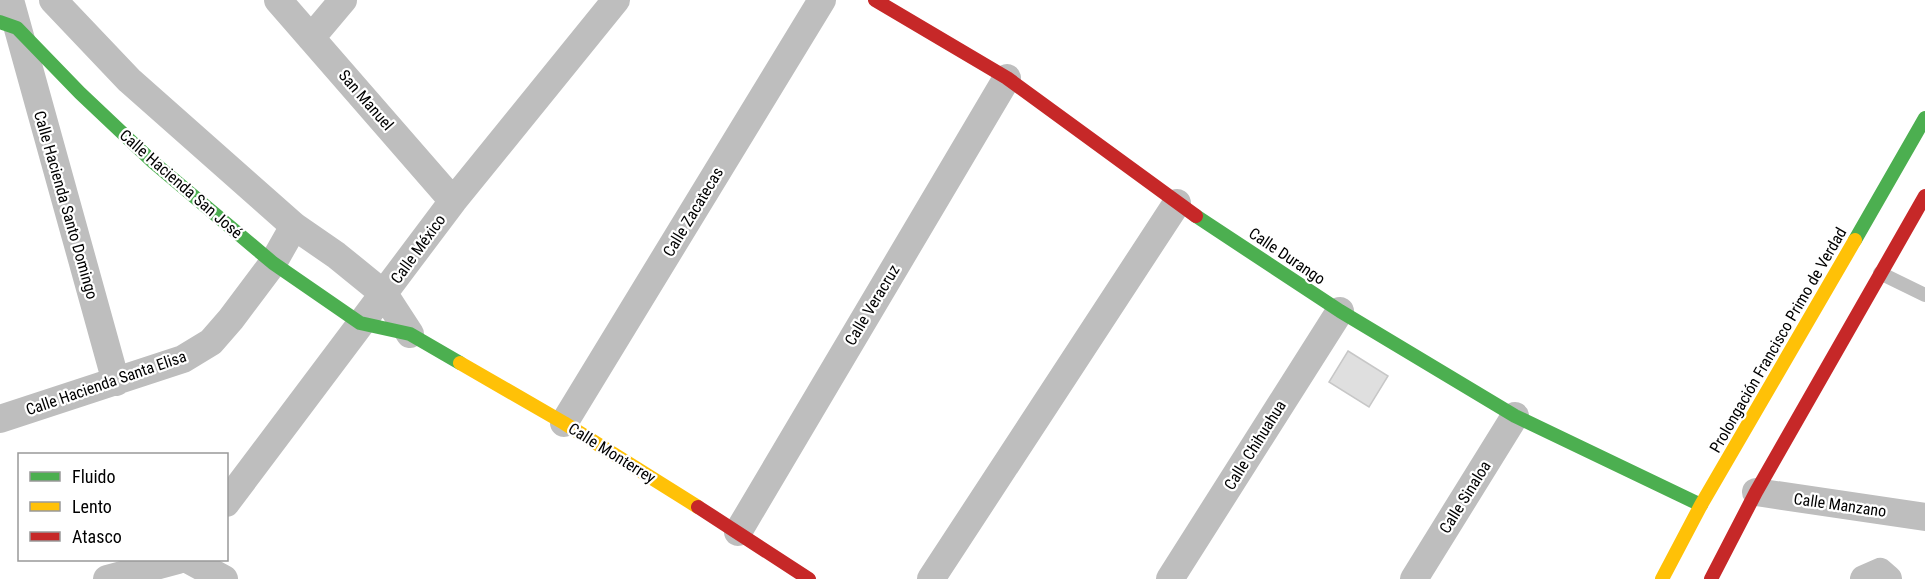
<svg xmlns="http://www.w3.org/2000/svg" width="1925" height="579" viewBox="0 0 1925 579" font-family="'Roboto Condensed',sans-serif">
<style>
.building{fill:#dfdfdf;stroke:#c7c7c7;stroke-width:1.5}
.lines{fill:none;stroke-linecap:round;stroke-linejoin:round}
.lane{stroke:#bebebe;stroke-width:14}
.street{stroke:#bebebe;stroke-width:28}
.fast{stroke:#4caf50;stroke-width:14}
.slow{stroke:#ffc107;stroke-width:14}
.jam{stroke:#c62828;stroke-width:14}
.labels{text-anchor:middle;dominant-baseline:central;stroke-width:4.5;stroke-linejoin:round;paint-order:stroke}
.street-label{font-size:16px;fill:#000;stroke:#fff}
</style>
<rect width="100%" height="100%" fill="#fff"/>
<path class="building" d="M 1348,351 L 1388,376 L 1369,407 L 1329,382 Z"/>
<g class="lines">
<path class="lane" d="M 1880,273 L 1925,295"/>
<path class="street" d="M 10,0 L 116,382
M 53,0 L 129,80 L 294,226 L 336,255 L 384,294 L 410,334
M 278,0 L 453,201
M 311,38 L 343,0
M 0,419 L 183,359 L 211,342 L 231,319 L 273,263 L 294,226
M 564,423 L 822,0
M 1756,492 L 1925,517
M 226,503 L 453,201 L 616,0
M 738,532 L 1007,78
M 189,560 L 224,579
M 107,579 L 178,560
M 931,579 L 1177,203
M 1170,579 L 1340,311
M 1414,579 L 1515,416
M 1864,579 L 1880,572 L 1888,579"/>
<path class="fast" d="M 0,22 L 17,28 L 80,93 L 153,162 L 273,263 L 360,323 L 410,334 L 460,363
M 1196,216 L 1340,311 L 1515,416 L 1701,505
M 1855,240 L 1925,118"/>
<path class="slow" d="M 460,363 L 564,423 L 698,507
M 1662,579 L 1701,505 L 1855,240"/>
<path class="jam" d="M 875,0 L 1007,78 L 1196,216
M 698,507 L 809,579
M 1711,579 L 1756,492 L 1925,196"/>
</g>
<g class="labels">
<g class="street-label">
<text transform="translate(366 100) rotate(49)">San Manuel</text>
<text transform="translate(181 184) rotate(41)">Calle Hacienda San José</text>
<text transform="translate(66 205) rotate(74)">Calle Hacienda Santo Domingo</text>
<text transform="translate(693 212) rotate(-59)">Calle Zacatecas</text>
<text transform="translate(418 249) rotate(-54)">Calle México</text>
<text transform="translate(1287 256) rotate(34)">Calle Durango</text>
<text transform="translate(872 305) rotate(-59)">Calle Veracruz</text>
<text transform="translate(1778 340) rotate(-60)">Prolongación Francisco Primo de Verdad</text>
<text transform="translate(106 383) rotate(-19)">Calle Hacienda Santa Elisa</text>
<text transform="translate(1255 445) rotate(-58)">Calle Chihuahua</text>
<text transform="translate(612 453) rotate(32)">Calle Monterrey</text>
<text transform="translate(1465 497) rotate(-58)">Calle Sinaloa</text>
<text transform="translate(1840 505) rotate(8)">Calle Manzano</text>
</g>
</g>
<rect x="18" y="453" width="210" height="108" fill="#ffffff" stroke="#999999" stroke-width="1.5"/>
<rect x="30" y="472" width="30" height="9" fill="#4caf50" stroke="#999999" stroke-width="1.5"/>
<text x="72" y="483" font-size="18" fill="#000000">Fluido</text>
<rect x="30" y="502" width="30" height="9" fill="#ffc107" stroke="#999999" stroke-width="1.5"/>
<text x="72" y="513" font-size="18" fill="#000000">Lento</text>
<rect x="30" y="532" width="30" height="9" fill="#c62828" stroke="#999999" stroke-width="1.5"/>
<text x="72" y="543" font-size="18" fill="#000000">Atasco</text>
</svg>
